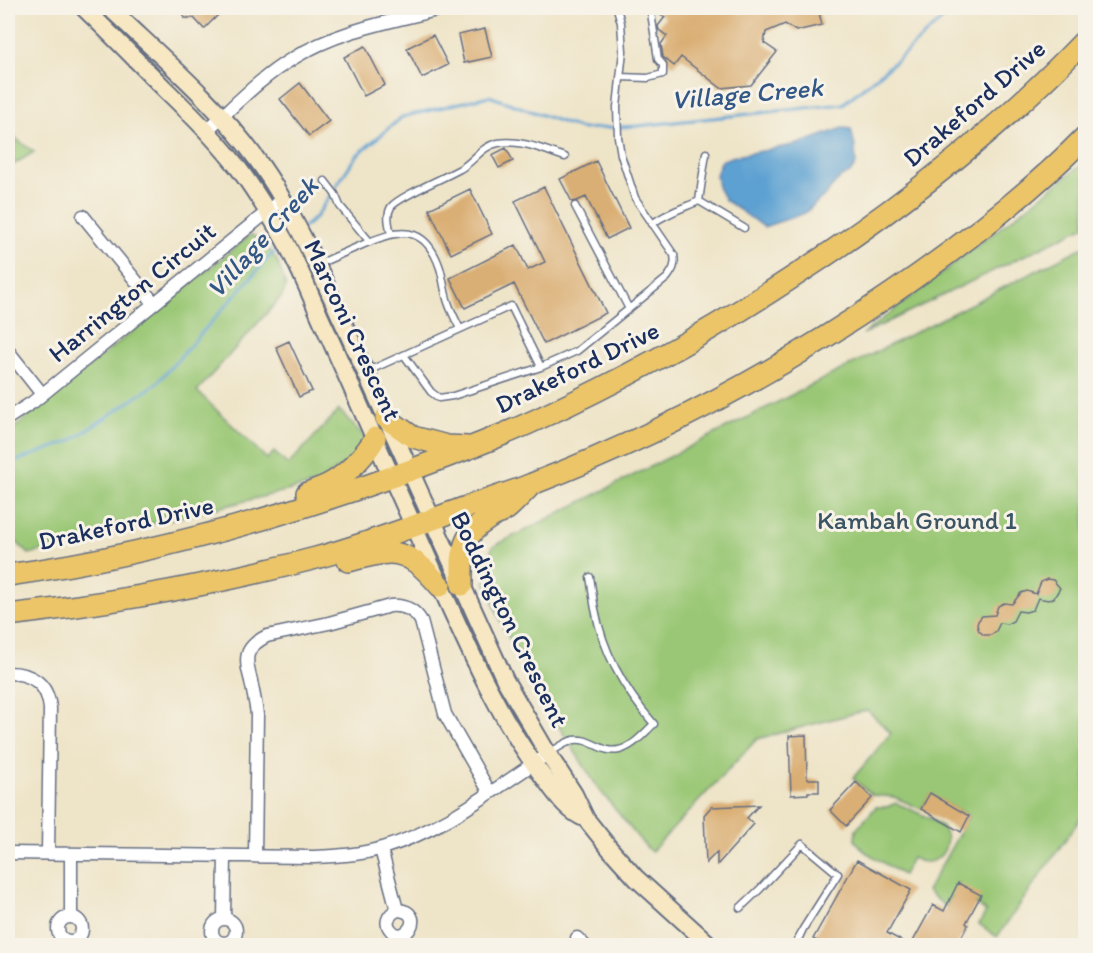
<svg xmlns="http://www.w3.org/2000/svg" width="1093" height="953" viewBox="0 0 1093 953" font-family="Itim,sans-serif">
<style>
.green{fill:#9ac775;stroke:#5a7b6a;stroke-width:1.5}
.water{fill:#5da1d2;stroke:#3c6898;stroke-width:1.5}
.lines{fill:none;stroke-linecap:round;stroke-linejoin:round}
.stream{stroke:#5da1d2;stroke-width:3}
.building{fill:#daaf75}
.lane-casing{stroke:#656e83;stroke-width:9}
.street-casing{stroke:#656e83;stroke-width:15}
.secondary-casing{stroke:#656e83;stroke-width:20}
.highway-casing{stroke:#656e83;stroke-width:24}
.lane{stroke:#fff;stroke-width:6}
.street{stroke:#fff;stroke-width:12}
.secondary{stroke:#f7e8c3;stroke-width:16}
.highway{stroke:#ecc569;stroke-width:21}
.labels{text-anchor:middle;dominant-baseline:central;stroke-width:6;stroke-linejoin:round;paint-order:stroke}
.street-label{font-size:26px;fill:#1b2f5e;stroke:#f7f3e8}
.park-label{font-size:26px;fill:#3b5564;stroke:#f7f3e8}
.water-label{font-size:27px;font-style:italic;fill:#325787;stroke:#f7f3e8}
</style>
<rect width="100%" height="100%" fill="#f7f3e8"/>
<filter id="ink" filterUnits="userSpaceOnUse"><feTurbulence type="fractalNoise" baseFrequency=".0167" numOctaves="2"/><feDisplacementMap in="SourceGraphic" scale="12" xChannelSelector="R" yChannelSelector="G"/><feConvolveMatrix kernelMatrix="1 2 1 2 8 2 1 2 1" color-interpolation-filters="sRGB"/></filter>
<filter id="wash" filterUnits="userSpaceOnUse"><feTurbulence type="fractalNoise" baseFrequency=".008" numOctaves="4" result="noise"/><feDisplacementMap in="SourceGraphic" scale="24" xChannelSelector="R" yChannelSelector="G"/><feGaussianBlur stdDeviation="1.35" result="paint"/><feColorMatrix in="noise" values="0 0 0 0 0 0 0 0 0 0 0 0 0 0 0 0 0 1.4 0 .05"/><feComposite in="paint" operator="in"/></filter>
<g filter="url(#wash)">
<rect width="100%" height="100%" fill="#eee4c8"/>
<path class="green" d="M 8,133 L 34,152 L 8,168 Z
M 1085,162 L 1085,226 L 863,334 Z
M 250,235 L 260,238 L 277,260 L 286,287 L 282,296 L 197,391 L 267,459 L 274,452 L 288,465 L 339,410 L 366,438 L 363,449 L 319,483 L 29,554 L 8,534 L 8,433 Z
M 1085,246 L 1085,816 L 1082,816 L 997,937 L 979,924 L 986,912 L 976,904 L 958,883 L 946,907 L 927,891 L 969,816 L 930,794 L 921,809 L 894,797 L 872,795 L 853,778 L 891,733 L 867,710 L 757,739 L 651,852 L 640,840 L 598,788 L 551,714 L 503,627 L 485,582 L 492,547 Z
M 896,803 C 907,808 935,819 942,827 C 953,841 943,862 926,862 C 921,862 917,860 912,858 L 903,875 L 864,851 L 855,840 L 856,830 L 876,807 L 887,807 Z"/>
<path class="water" d="M 843,128 L 851,129 L 855,147 L 856,164 L 850,173 L 841,177 L 826,194 L 805,213 L 764,227 L 725,200 L 718,187 L 716,175 L 721,161 L 731,157 L 798,144 Z"/>
<g class="lines">
<path class="stream" d="M 304,227 L 316,217 L 356,156 L 402,117 L 489,96 L 581,129 L 637,126 L 843,104 L 896,61 L 955,8
M 8,464 L 71,441 L 156,384 L 272,254 L 281,247"/>
</g>
<g id="blocks">
<path class="building" d="M 184,8 L 225,8 L 204,29 L 194,18 L 184,18 Z
M 661,8 L 818,8 L 822,25 L 796,31 L 785,24 L 766,32 L 764,43 L 777,52 L 751,85 L 721,88 L 681,57 L 674,66 L 663,57 L 661,44 L 667,36 L 659,30 L 658,26 L 665,17 L 658,13 Z
M 485,29 L 492,57 L 464,63 L 458,35 Z
M 433,35 L 448,65 L 422,78 L 407,48 Z
M 365,46 L 385,85 L 364,96 L 344,57 Z
M 300,83 L 329,121 L 309,136 L 280,99 Z
M 506,148 L 513,161 L 499,168 L 492,155 Z
M 596,161 L 629,228 L 607,239 L 586,197 L 577,201 L 572,202 L 560,179 Z
M 544,187 L 606,313 L 544,344 L 514,284 L 465,308 L 450,278 L 516,245 L 528,270 L 545,262 L 515,201 Z
M 470,189 L 492,234 L 451,254 L 429,209 Z
M 289,341 L 312,391 L 299,397 L 276,347 Z
M 1047,579 L 1053,580 L 1060,588 L 1054,598 L 1048,600 L 1038,598 L 1033,610 L 1026,612 L 1018,611 L 1013,621 L 1007,624 L 1000,623 L 996,631 L 991,635 L 984,635 L 979,631 L 977,625 L 978,621 L 982,616 L 995,615 L 998,606 L 1004,603 L 1012,604 L 1021,593 L 1027,591 L 1036,594 L 1041,582 Z
M 806,735 L 807,779 L 819,779 L 819,792 L 808,792 L 808,794 L 791,795 L 789,736 Z
M 856,782 L 872,798 L 846,826 L 830,810 Z
M 930,793 L 969,816 L 961,832 L 921,809 Z
M 759,805 L 747,818 L 754,824 L 717,865 L 717,852 L 706,863 L 704,815 L 711,807 Z
M 857,860 L 911,890 L 887,933 L 909,945 L 825,945 L 813,939 Z
M 958,883 L 981,895 L 966,923 L 968,925 L 957,945 L 911,945 L 933,905 L 944,911 Z"/>
</g>
</g>
<g filter="url(#ink)">
<use href="#blocks" fill-opacity="0" stroke="#656e83" stroke-width="1.5"/>
<g class="lines">
<g class="lane-casing">
<path id="lane" d="M 620,77 L 648,78 L 663,74 L 663,65 L 658,59 L 651,13 L 656,8
M 325,181 L 335,194 L 340,206 L 370,242
M 699,201 L 744,228
M 699,201 L 706,153
M 575,206 L 629,309
M 652,224 C 666,213 683,208 699,201
M 391,234 C 389,225 386,215 391,207 C 398,197 446,177 460,169 C 474,162 481,146 498,143 C 520,139 544,150 565,157
M 319,264 C 334,257 348,251 362,245 C 398,229 425,223 440,268 C 443,278 444,289 447,299 C 450,310 456,320 460,329
M 404,355 L 431,392 L 439,398 L 453,396 L 541,367 L 577,351 L 667,278 C 673,270 676,265 674,255 L 635,198 L 621,155 L 618,137 L 617,107 L 623,51 L 621,23 L 617,8
M 366,372 L 511,306 L 541,367
M 548,754 C 556,749 565,742 574,740 C 590,737 602,754 619,750 C 633,747 644,733 654,724 C 626,692 603,652 595,609 C 593,599 592,588 590,577
M 740,908 L 760,889 L 802,844 L 838,874 L 803,929 L 795,946"/>
</g>
<g class="street-casing">
<path id="street" d="M 207,130 C 234,106 260,78 292,59 C 338,30 393,21 445,8
M 83,216 L 154,303
M 8,351 L 42,394
M 8,418 L 33,402 L 283,199
M 8,673 C 32,673 48,684 50,709 L 48,853
M 381,849 L 397,910 C 428,911 404,949 390,929 C 384,921 390,914 397,910
M 8,853 L 313,857 C 336,856 360,855 382,848 C 441,831 489,793 539,760
M 255,856 L 257,715 C 256,704 253,692 251,681 C 245,659 243,648 267,636 L 329,623 L 390,606 C 403,605 414,609 421,621 L 445,714 L 490,793
M 71,916 L 71,854
M58 929a12 12 0 1 1 24 0a12 12 0 1 1-24 0Z
M 224,919 L 225,856
M212 931a12 12 0 1 1 24 0a12 12 0 1 1-24 0Z
M 577,938 L 585,946"/>
</g>
<g class="secondary-casing">
<path id="secondary" d="M 84,8 C 112,35 139,63 166,90 C 192,115 217,140 239,169 C 254,189 268,212 281,234 C 299,264 311,298 326,330 C 364,414 401,499 439,583 C 468,647 497,714 539,771 C 553,789 564,810 586,819
M 110,8 C 158,54 216,103 255,157 C 280,190 298,228 317,265 L 505,680 L 548,754 L 574,794 L 586,819 L 610,849 L 636,878 L 711,946"/>
</g>
<g class="highway-casing">
<path id="highway" d="M 386,418 L 413,437 L 447,446 L 468,447
M 307,493 C 315,490 325,487 333,482 C 348,473 367,453 375,438
M 348,561 C 360,558 377,553 390,553 C 411,553 427,571 440,586
M 8,575 C 142,556 273,520 400,474 C 447,457 493,440 538,419 C 625,379 709,332 790,279 C 897,210 998,131 1086,39
M 462,585 C 462,554 459,537 488,519 C 494,515 502,513 508,508 C 515,502 522,494 528,488
M 8,615 C 111,603 214,585 316,558 C 364,545 411,527 458,510 C 483,501 508,494 532,484 C 660,435 782,369 894,292 C 961,246 1028,195 1086,136"/>
</g>
<use href="#lane" class="lane"/>
<use href="#street" class="street"/>
<use href="#secondary" class="secondary"/>
<use href="#highway" class="highway"/>
</g>
</g>
<g class="labels">
<g class="street-label">
<text transform="translate(974 103) rotate(-41)">Drakeford Drive</text>
<text transform="translate(132 292) rotate(-39)">Harrington Circuit</text>
<text transform="translate(353 330) rotate(65)">Marconi Crescent</text>
<text transform="translate(577 367) rotate(-26)">Drakeford Drive</text>
<text transform="translate(126 523) rotate(-12)">Drakeford Drive</text>
<text transform="translate(510 619) rotate(64)">Boddington Crescent</text>
</g>
<g class="park-label">
<text x="917" y="520">Kambah Ground 1</text>
</g>
<g class="water-label">
<text transform="translate(747 93) rotate(-5)">Village Creek</text>
<text transform="translate(262 237) rotate(-48)">Village Creek</text>
</g>
</g>
<rect width="1093" height="953" fill="none" stroke="#f7f3e8" stroke-width="30"/>
</svg>
